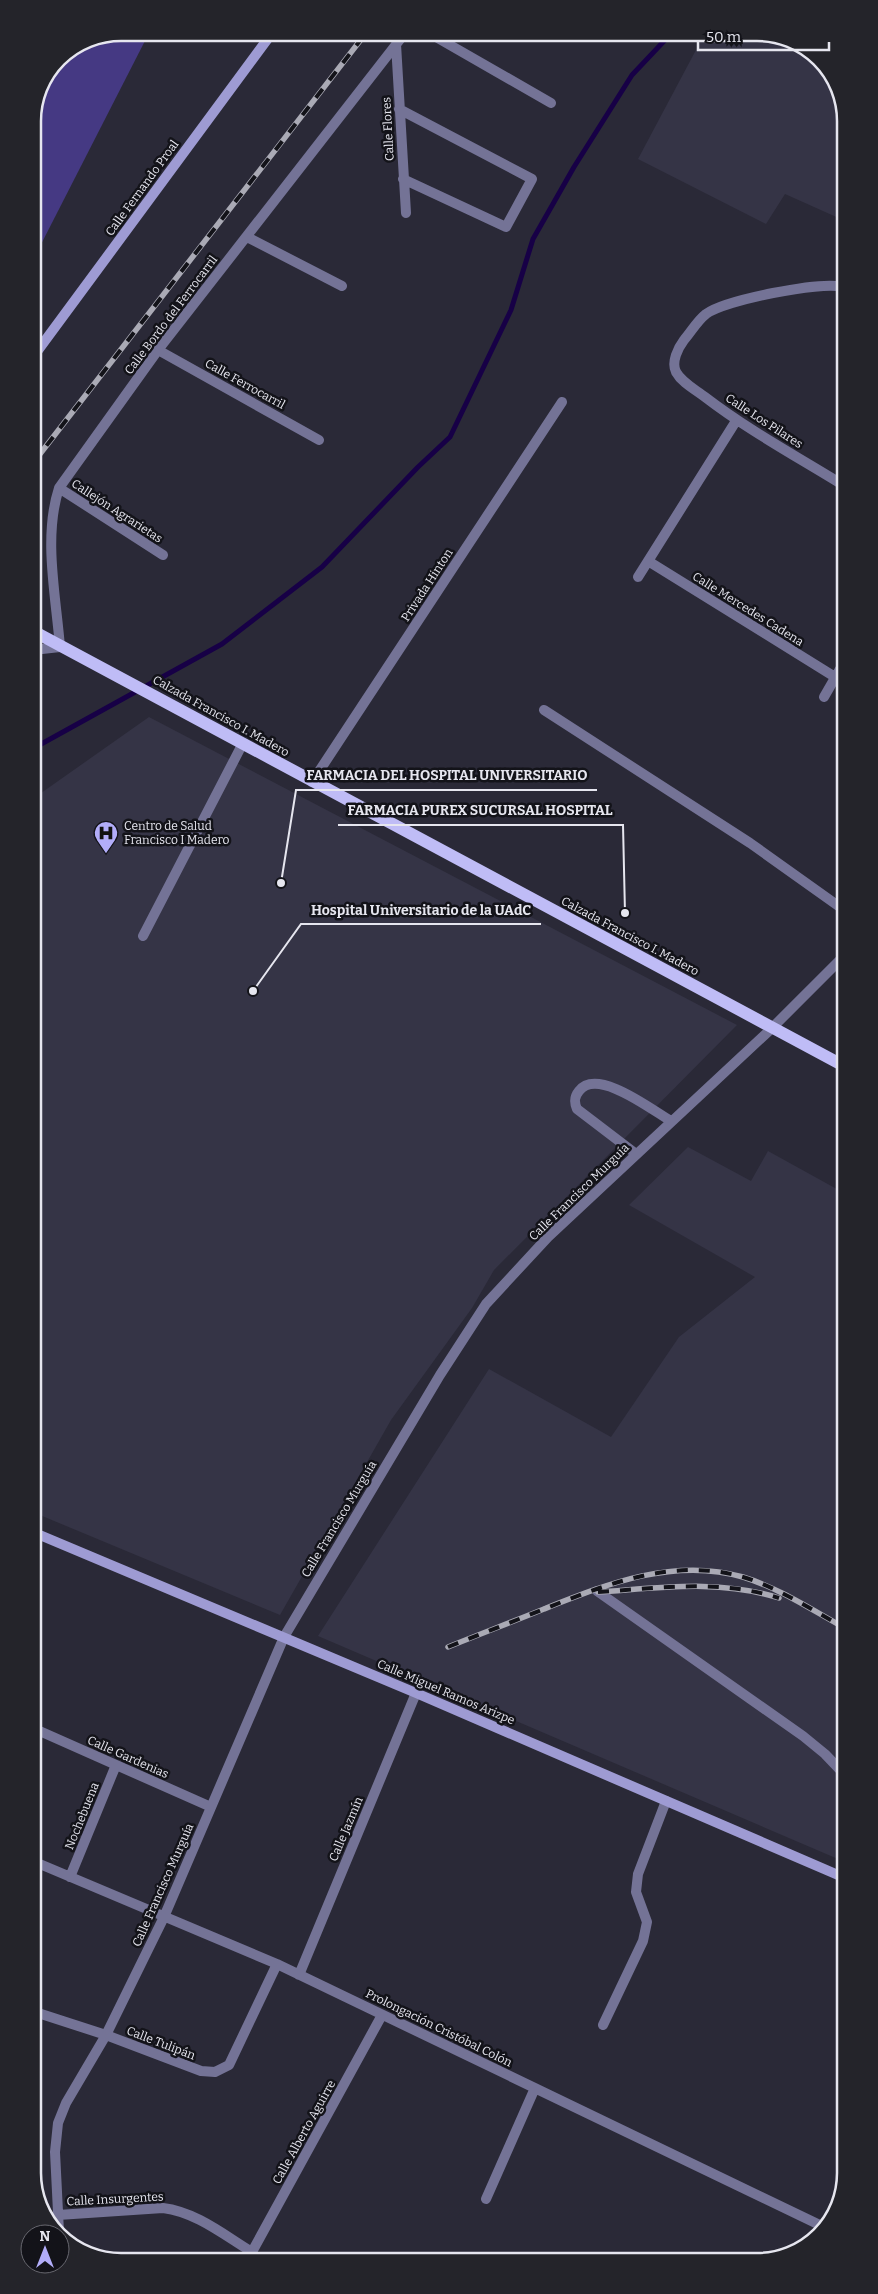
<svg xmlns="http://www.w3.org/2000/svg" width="878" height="2294" viewBox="0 0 878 2294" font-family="Bitter,serif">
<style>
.built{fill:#353446}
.green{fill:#453983}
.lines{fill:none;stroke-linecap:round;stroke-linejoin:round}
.stream{stroke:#170046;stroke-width:5}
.lane{stroke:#747396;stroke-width:10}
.street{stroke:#747396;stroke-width:10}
.secondary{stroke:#9e9bd3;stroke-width:10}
.primary{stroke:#bfbcf6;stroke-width:12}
.rail-casing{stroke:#aaaab5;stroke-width:5.5}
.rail{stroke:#131319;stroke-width:4;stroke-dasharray:11;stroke-linecap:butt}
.labels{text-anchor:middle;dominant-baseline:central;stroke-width:5;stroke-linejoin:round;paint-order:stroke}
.street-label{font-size:12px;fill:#e6e6ef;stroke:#131319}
.poi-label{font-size:12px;fill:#e6e6ef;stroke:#131319;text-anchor:start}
.rim{fill:none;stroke:#e6e6ef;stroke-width:2.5}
.leader{fill:none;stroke:#e6e6ef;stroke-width:2}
.callout-dot{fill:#e6e6ef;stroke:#131319;stroke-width:2}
.callout-label{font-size:14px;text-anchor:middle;font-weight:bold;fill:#e6e6ef;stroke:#131319;stroke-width:5;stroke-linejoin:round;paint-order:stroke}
</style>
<rect width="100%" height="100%" fill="#2a2937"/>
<path class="built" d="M 705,33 L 763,33 L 811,51 L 842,98 L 843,220 L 785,194 L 766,224 L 638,159 Z
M 149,717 L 737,1025 L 494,1270 L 472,1308 L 391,1420 L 280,1615 L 35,1513 L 34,798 Z
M 688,1147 L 751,1181 L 768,1151 L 844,1193 L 845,1862 L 318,1636 L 489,1369 L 611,1437 L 679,1337 L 755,1277 L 629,1205 Z"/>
<path class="green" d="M 121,33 L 149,33 L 33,260 L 33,115 L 59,58 L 87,39 Z"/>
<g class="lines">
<path class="stream" d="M 34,748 L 222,644 L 322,567 L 418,467 L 450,437 L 511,310 L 533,239 L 574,167 L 632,75 L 666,39 L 669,33"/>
<path class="lane" d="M 544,710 L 750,843 L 844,910
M 143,936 L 243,743
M 636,1154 L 577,1109 C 574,1102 574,1097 579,1091 C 597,1067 652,1110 671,1121
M 597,1591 L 803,1736 L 825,1754 L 845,1775
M 603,2025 L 643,1941 L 647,1922 L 636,1892 L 638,1874 L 666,1801"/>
<path class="street" d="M 429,33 L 551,103
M 396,44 L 406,213
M 399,109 L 532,179 L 506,227 L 403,179
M 247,237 L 342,286
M 843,287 C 820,281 725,300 706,314 C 697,321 691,332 684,340 C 678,348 671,362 676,372 C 682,383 696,390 705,397 C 748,430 796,456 843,485
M 158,350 L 319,440
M 59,488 L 163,555
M 648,561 L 835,677
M 638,577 L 736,421
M 33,650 L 60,647 C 56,596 43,537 59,488 L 158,350 L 405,33
M 824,697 L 843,664
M 312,782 L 562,402
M 35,1729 L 211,1807
M 35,1862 L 277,1964 L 826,2228
M 70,1877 L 116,1765
M 299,1975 L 416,1693
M 35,2012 L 106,2035 L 201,2071 L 215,2072 L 229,2065 L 277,1964
M 486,2199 L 535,2088
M 58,2215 L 163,2208 C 196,2212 224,2235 252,2252
M 59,2232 L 55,2152 L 58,2123 L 66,2103 L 106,2035 L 164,1917 L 284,1637 L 440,1375 L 486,1304 L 548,1237 L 772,1028 L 844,956
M 247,2261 L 382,2015"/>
<path class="secondary" d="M 33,357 L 272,33
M 35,1533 L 416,1693 L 845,1878"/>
<path class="primary" d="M 33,631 L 844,1066"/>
<g class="rail-casing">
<path id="rail" d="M 33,463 L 366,33
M 598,1592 C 659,1588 719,1579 779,1598
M 448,1647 C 480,1634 512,1622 544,1609 C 607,1584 674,1557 743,1577 C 779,1588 812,1610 845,1628"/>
</g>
<use href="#rail" class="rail"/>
</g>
<defs>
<g id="hospital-pin" transform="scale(1.25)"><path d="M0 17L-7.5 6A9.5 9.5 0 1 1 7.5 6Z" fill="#b2adf9" stroke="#131319"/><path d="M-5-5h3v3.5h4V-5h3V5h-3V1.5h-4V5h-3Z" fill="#111"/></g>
</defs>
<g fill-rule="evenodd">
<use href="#hospital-pin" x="106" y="833"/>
</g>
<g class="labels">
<g class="street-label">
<text transform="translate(388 129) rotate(-93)">Calle Flores</text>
<text transform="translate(142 188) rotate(-54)">Calle Fernando Proal</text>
<text transform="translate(171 315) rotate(-53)">Calle Bordo del Ferrocarril</text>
<text transform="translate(245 384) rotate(29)">Calle Ferrocarril</text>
<text transform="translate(764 421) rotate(33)">Calle Los Pilares</text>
<text transform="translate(117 511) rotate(33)">Callejón Agrarietas</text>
<text transform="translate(427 585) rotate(-57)">Privada Hinton</text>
<text transform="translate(748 609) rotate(32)">Calle Mercedes Cadena</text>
<text transform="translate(221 716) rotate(29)">Calzada Francisco I. Madero</text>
<text transform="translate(630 936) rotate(28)">Calzada Francisco I. Madero</text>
<text transform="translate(579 1192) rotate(-44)">Calle Francisco Murguía</text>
<text transform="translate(339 1519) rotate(-59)">Calle Francisco Murguía</text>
<text transform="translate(446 1692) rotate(23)">Calle Miguel Ramos Arizpe</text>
<text transform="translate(128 1757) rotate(24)">Calle Gardenias</text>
<text transform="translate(82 1816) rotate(-68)">Nochebuena</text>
<text transform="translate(346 1829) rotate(-67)">Calle Jazmín</text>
<text transform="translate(163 1885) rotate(-66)">Calle Francisco Murguía</text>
<text transform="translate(439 2028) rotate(26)">Prolongación Cristóbal Colón</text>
<text transform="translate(161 2043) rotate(21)">Calle Tulipán</text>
<text transform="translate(304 2132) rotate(-61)">Calle Alberto Aguirre</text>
<text transform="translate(115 2199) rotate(-3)">Calle Insurgentes</text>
</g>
<g class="poi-label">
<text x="124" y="826">Centro de Salud<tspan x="124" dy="14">Francisco I Madero</tspan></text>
</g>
</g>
<path d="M0 0H878V2294H0ZM121 41H757A80 80 0 0 1 837 121V2173A80 80 0 0 1 757 2253H121A80 80 0 0 1 41 2173V121A80 80 0 0 1 121 41Z" fill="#24242a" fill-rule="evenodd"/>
<path class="rim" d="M121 41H757A80 80 0 0 1 837 121V2173A80 80 0 0 1 757 2253H121A80 80 0 0 1 41 2173V121A80 80 0 0 1 121 41Z"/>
<path class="leader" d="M281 883L296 790H597M625 913L623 825H338M253 991L301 924H541"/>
<g class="callout-dot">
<circle cx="281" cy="883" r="5"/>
<circle cx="625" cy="913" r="5"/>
<circle cx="253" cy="991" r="5"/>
</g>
<g class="callout-label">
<text x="447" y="780">FARMACIA DEL HOSPITAL UNIVERSITARIO</text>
<text x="480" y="815">FARMACIA PUREX SUCURSAL HOSPITAL</text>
<text x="421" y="915">Hospital Universitario de la UAdC</text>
</g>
<g transform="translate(45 2249)"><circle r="24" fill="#131319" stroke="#67676f"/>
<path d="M0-4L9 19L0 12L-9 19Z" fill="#b2adf9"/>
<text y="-8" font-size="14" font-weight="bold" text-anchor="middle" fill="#e6e6ef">N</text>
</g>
<path d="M698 42v8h131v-8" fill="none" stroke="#e6e6ef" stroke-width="2.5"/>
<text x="706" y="42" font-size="15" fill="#e6e6ef" stroke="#131319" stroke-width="4" paint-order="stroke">50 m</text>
</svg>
